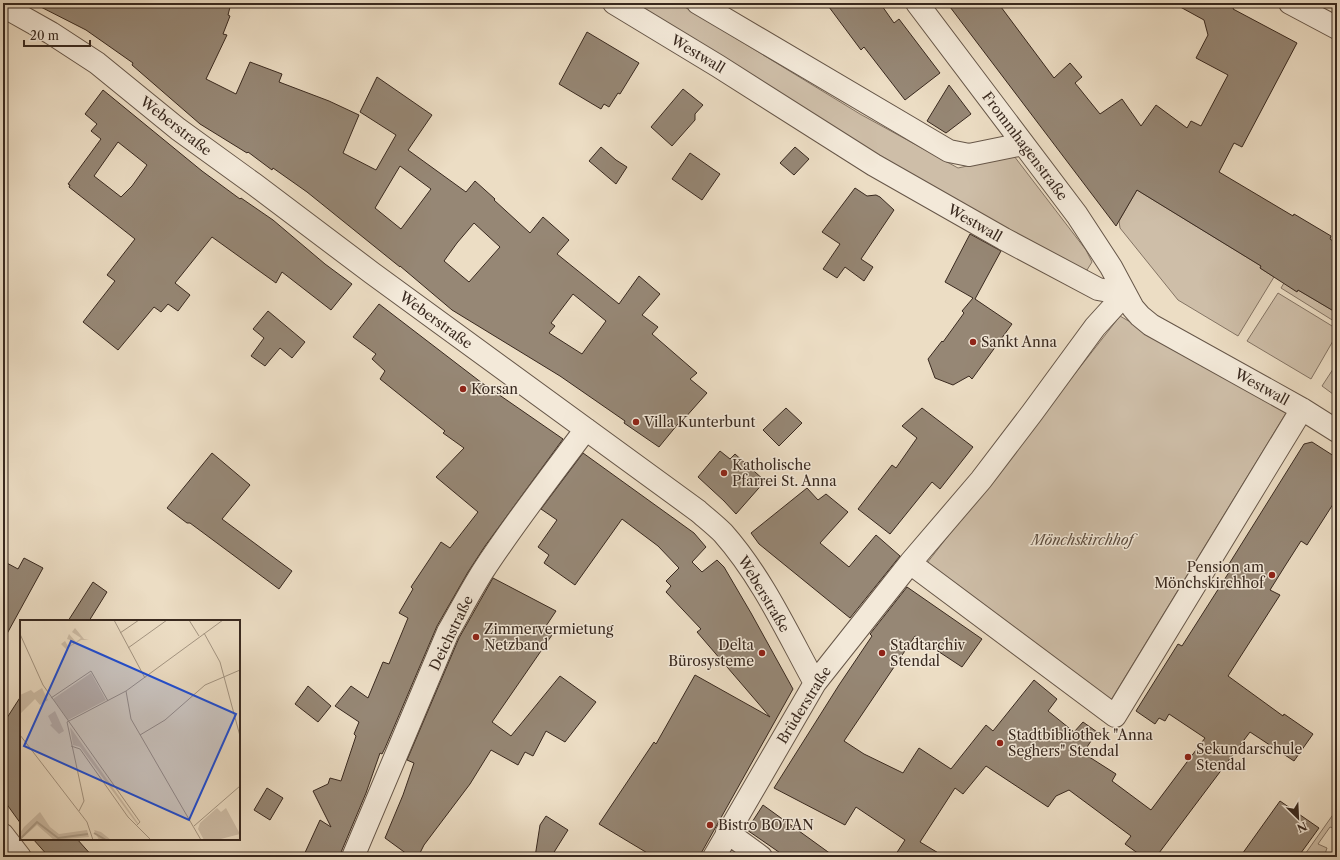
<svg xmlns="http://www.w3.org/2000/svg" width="1340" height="860" viewBox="0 0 1340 860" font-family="'Libre Caslon Text',serif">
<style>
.green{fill:#cebea8;stroke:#847464}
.building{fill:#968775;stroke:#39291f;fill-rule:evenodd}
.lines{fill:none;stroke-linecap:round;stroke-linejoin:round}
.minor-casing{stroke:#665648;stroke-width:24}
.minor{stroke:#f3e9d9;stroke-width:22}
.poi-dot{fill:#8f2418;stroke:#f3e9d9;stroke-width:1.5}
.labels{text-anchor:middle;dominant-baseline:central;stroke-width:3;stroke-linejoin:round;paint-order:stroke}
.street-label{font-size:14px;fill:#39291f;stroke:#f3e9d9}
.poi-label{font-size:14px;fill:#39291f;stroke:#f3e9d9;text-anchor:start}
.park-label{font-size:14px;font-style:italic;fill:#5e4e41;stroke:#f3e9d9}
.inset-river{fill:none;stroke:#afa08c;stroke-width:2}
.inset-road{fill:none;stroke:#a49582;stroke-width:1}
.view{fill:#1d4ed8;fill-opacity:0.15;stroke:#1d4ed8;stroke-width:2}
.inset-edge{fill:none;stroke:#39291f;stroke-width:2}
</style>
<rect width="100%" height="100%" fill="#ecddc4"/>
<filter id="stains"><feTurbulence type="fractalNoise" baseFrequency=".005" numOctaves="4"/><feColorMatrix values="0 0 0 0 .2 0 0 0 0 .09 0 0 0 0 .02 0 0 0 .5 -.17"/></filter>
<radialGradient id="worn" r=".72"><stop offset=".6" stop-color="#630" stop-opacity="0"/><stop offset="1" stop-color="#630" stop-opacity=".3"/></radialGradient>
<path class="green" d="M 626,3 L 678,3 L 860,114 L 958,168 L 1014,156 L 1086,250 L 1092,262 L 1087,270 L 1079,272 L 877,156 Z
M 1137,190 L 1261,266 L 1260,268 L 1274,277 L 1238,336 L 1178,300 L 1120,228 L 1119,221 Z
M 1284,283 L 1297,291 L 1298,290 L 1337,313 L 1337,323 L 1281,288 Z
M 1278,293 L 1337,329 L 1337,334 L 1311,379 L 1247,341 Z
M 1120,316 L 1286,413 L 1111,700 L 927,563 Z
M 1337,363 L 1337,397 L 1322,386 Z
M 1337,809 L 1337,829 L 1330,827 L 1318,844 L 1327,848 L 1324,857 L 1303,857 Z"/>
<path class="building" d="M 33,3 L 231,3 L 228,15 L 230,16 L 223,34 L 227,35 L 206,79 L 236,94 L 250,62 L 282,74 L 279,82 L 329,101 L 359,115 L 343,153 L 376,170 L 396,135 L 360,112 L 377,77 L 432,115 L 408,150 L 466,192 L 475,181 L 495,199 L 494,200 L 530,233 L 543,217 L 569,240 L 557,254 L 619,304 L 639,276 L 660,294 L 642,315 L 658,327 L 652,334 L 697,373 L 690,379 L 707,393 L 684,419 L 682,419 L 659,447 L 624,423 L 625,421 L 560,376 L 452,310 L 400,266 L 400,267 L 307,192 L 273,168 L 272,170 L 248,152 L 247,153 L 200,124 L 132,65 L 133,63 L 86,30 ZM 400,166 L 431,189 L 401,229 L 375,208 ZM 474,223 L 500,247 L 469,282 L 444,261 L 457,243 ZM 573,294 L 606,321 L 582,354 L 549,333 L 555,326 L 551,323 Z
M 826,3 L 880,3 L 894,23 L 899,19 L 940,73 L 905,100 L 864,47 L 861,50 Z
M 947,3 L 998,3 L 1054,78 L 1070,63 L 1082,77 L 1075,83 L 1100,114 L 1122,99 L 1141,126 L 1156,105 L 1187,128 L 1191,121 L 1201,126 L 1228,75 L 1196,58 L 1208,35 L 1204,20 L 1173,3 L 1236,3 L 1233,9 L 1297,43 L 1242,147 L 1234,143 L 1219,172 L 1293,216 L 1294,214 L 1331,236 L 1330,239 L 1337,244 L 1337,313 L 1298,290 L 1297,292 L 1260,268 L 1261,266 L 1137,190 L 1116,226 Z
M 587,32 L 639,63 L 620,94 L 618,93 L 609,107 L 604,104 L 601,109 L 559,84 Z
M 949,85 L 971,114 L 946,133 L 927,121 Z
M 683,89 L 703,105 L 695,114 L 695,120 L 672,146 L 651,127 Z
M 103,90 L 202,171 L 240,199 L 241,198 L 273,220 L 325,264 L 352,284 L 331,310 L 282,272 L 276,283 L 212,237 L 175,283 L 190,295 L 178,311 L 168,304 L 161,312 L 154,307 L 118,350 L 83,322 L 115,281 L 107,275 L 135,239 L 69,187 L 70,185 L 68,184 L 101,139 L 91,131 L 97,124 L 85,114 ZM 118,142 L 147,165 L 132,186 L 121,197 L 94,176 Z
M 601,147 L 616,160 L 627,167 L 616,184 L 589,161 Z
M 795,147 L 809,159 L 794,175 L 780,163 Z
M 690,153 L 720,174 L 702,200 L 672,179 Z
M 855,188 L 867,196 L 876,195 L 880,197 L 894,210 L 861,259 L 873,267 L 864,281 L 845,267 L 837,278 L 823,269 L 840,244 L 822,232 Z
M 970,234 L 1001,251 L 975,299 L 1012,324 L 972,379 L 969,376 L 953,385 L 935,378 L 928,359 L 942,341 L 943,342 L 964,313 L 962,311 L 973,298 L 945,282 Z
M 379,304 L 482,383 L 563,439 L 485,546 L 468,572 L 437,626 L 385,748 L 382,754 L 380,753 L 366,793 L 339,857 L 303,857 L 320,820 L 331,827 L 313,791 L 328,784 L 330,778 L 341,781 L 356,736 L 354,734 L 359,722 L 335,706 L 351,686 L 368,698 L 383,662 L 389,664 L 408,618 L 399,613 L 413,589 L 411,587 L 441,542 L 450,548 L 478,512 L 436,477 L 464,448 L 443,433 L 445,431 L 380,379 L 385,371 L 372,359 L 376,354 L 353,337 Z
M 268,311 L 305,342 L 292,358 L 280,348 L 265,366 L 251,356 L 264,338 L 253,329 Z
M 786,408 L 802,423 L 779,446 L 763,430 Z
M 922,408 L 973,447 L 940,489 L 932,482 L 890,534 L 858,509 L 892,465 L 896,468 L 917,438 L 902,426 Z
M 1312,442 L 1337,458 L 1337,498 L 1307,545 L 1301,541 L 1285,566 L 1270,590 L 1280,595 L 1228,676 L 1283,716 L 1284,714 L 1313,734 L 1294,761 L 1250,732 L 1156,857 L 1143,857 L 1125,844 L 1131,836 L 1069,790 L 1056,796 L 1048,807 L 986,766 L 963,794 L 955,788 L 920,842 L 945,857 L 894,857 L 905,840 L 856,807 L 845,825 L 774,788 L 839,685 L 872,636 L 870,634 L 907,587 L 982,639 L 962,667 L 915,636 L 844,741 L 864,754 L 903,773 L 919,748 L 951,769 L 986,725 L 993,731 L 1034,680 L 1057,699 L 1048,711 L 1074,732 L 1083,722 L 1097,732 L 1083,753 L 1116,774 L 1112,781 L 1151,810 L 1205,738 L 1169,714 L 1165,721 L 1159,718 L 1155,724 L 1136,711 L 1178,644 L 1182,646 L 1233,566 L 1229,564 L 1304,444 Z
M 720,451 L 730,459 L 735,454 L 765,481 L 736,514 L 724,501 L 698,477 Z
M 212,453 L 250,485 L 222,519 L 292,571 L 279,589 L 190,523 L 187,523 L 167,508 Z
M 583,453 L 694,533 L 706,547 L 692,562 L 702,572 L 717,560 L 724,567 L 751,613 L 793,689 L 699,857 L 654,857 L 599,824 L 654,742 L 656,744 L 695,675 L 770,717 L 697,632 L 701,629 L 666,592 L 671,586 L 666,581 L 679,568 L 658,546 L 622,519 L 575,585 L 544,563 L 549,555 L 538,547 L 557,520 L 541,509 Z
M 807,488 L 818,500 L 826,494 L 848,512 L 820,543 L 849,567 L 876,535 L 900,556 L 850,618 L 759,544 L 751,533 Z
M 24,558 L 43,568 L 3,641 L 3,561 L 18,569 Z
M 493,578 L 556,611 L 544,629 L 552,635 L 492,722 L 511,736 L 560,676 L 596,702 L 565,742 L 546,731 L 533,756 L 525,752 L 518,765 L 491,750 L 470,784 L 424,845 L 418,857 L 411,857 L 385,838 L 403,795 L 414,763 L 407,760 L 459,638 Z
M 93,582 L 107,592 L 89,621 L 68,621 Z
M 308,686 L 331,706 L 318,722 L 295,704 Z
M 21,696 L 21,824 L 3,799 L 3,724 Z
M 267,788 L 283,798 L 270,820 L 254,810 Z
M 1280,801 L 1319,828 L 1298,857 L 1240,857 Z
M 763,805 L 835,857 L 786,857 L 747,830 Z
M 546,816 L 568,830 L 551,857 L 535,857 L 540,825 Z
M 33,839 L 77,839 L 93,857 L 49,857 Z"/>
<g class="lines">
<g class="minor-casing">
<path id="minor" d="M 614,3 L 718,66 L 874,165 L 1004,239 L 1098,289 L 1125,294
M 698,3 L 949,151 L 969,155 L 1023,144
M 917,3 L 1077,215 L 1111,267 L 1133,308 L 1140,316 L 1151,325 L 1302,409 L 1337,431
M 1290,3 L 1337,28
M 3,6 L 51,33 L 97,63 L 178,129 L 254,184 L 372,273 L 698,511 C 706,518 715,525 723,533 C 762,577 787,632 815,683
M 910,563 L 1115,716 L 1302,409
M 727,832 L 761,857
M 3,835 L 20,857
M 353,857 L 448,632 C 460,611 471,590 483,571 C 515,522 551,476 586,429
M 714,857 L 815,683 L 910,563 L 981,480 L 1032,413 L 1095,327 L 1125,294"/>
</g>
<use href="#minor" class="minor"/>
</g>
<g class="poi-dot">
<circle cx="973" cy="342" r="4"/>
<circle cx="463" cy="389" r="4"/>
<circle cx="636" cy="422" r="4"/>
<circle cx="724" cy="473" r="4"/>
<circle cx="1272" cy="575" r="4"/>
<circle cx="476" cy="637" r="4"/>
<circle cx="762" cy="653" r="4"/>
<circle cx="882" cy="653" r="4"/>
<circle cx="1000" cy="743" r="4"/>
<circle cx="1188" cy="757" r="4"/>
<circle cx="710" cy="825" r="4"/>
</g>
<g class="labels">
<g class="street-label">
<text transform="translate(698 54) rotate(31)">Westwall</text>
<text transform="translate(176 126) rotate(38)">Weberstraße</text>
<text transform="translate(1025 146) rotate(53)">Frommhagenstraße</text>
<text transform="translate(975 223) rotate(30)">Westwall</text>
<text transform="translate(436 320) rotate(36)">Weberstraße</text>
<text transform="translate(1262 387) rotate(29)">Westwall</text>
<text transform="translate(764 594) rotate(59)">Weberstraße</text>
<text transform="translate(451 633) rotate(-64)">Deichstraße</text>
<text transform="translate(804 705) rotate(-58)">Brüderstraße</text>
</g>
<g class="poi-label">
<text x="981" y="342">Sankt Anna</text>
<text x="471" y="389">Korsan</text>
<text x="644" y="422">Villa Kunterbunt</text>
<text x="732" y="465">Katholische<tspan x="732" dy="16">Pfarrei St. Anna</tspan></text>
<text x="1264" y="567" text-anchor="end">Pension am<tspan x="1264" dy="16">Mönchskirchhof</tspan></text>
<text x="484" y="629">Zimmervermietung<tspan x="484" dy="16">Netzband</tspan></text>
<text x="754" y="645" text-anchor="end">Delta<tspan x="754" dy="16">Bürosysteme</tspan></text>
<text x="890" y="645">Stadtarchiv<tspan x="890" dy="16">Stendal</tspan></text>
<text x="1008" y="735">Stadtbibliothek "Anna<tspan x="1008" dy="16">Seghers" Stendal</tspan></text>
<text x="1196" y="749">Sekundarschule<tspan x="1196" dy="16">Stendal</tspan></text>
<text x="718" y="825">Bistro BOTAN</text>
</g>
<g class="park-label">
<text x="1082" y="540">Mönchskirchhof</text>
</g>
</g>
<g transform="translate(20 620)">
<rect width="220" height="220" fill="#ecddc4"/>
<path d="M 55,8 L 64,19 L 69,20 L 61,20 L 46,29 L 41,24 L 45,21 L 48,26 L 53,24 L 53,21 L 47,19 L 49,14 L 56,22 L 61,18 L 52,12 ZM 71,53 L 86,80 L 48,100 L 33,79 ZM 22,68 L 28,80 L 20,85 L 15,79 L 0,94 L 0,75 L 11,70 L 14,73 ZM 35,91 L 44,111 L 39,114 L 30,105 L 32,104 L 28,96 ZM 50,107 L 118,203 L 117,204 L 60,127 L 53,125 ZM 197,188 L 201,192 L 206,188 L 220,214 L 197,220 L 184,220 L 178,209 L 180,203 ZM 20,192 L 30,207 L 39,214 L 67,210 L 69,217 L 34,220 L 17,205 L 0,220 L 0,213 L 4,207 ZM 74,210 L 81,212 L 91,220 L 79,220 Z" fill="#cebea8"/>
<path class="inset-river" d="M 74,213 L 86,220M 0,219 L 17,202 L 38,218 L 68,214"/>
<path class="inset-road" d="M 94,0 L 125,58M 169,0 L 179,16M 100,13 L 119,0M 184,13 L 200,42 L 220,116M 0,14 L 23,65 L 120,202 L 116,206M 108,28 L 147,0M 106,71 L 111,99 L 181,220M 31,78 L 71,51 L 88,81M 47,102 L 106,71 L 203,0M 47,102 L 64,181 L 59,191M 0,115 L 67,202 L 73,220M 120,115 L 145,100 L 185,65 L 220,50M 51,126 L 60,129 L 108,197 L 131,220M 174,206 L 220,166"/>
<path class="view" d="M 51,21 L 216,94 L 169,200 L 4,126 Z"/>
<rect width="220" height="220" class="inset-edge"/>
</g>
<rect width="1340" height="860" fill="none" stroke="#ecddc4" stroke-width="16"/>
<rect x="4" y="4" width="1332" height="852" fill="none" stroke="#39291f" stroke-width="2"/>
<rect x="8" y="8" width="1324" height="844" fill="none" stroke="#39291f"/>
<g transform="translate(1298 818) rotate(156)" stroke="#f3e9d9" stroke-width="3" paint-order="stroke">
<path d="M0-3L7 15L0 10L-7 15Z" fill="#39291f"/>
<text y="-6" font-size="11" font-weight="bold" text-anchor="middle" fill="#39291f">N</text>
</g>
<path d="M24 40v6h66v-6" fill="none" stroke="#39291f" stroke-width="2"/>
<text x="30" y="40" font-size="12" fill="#39291f" stroke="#f3e9d9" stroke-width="3" paint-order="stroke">20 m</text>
<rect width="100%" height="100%" filter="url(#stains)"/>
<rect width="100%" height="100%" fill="url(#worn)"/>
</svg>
